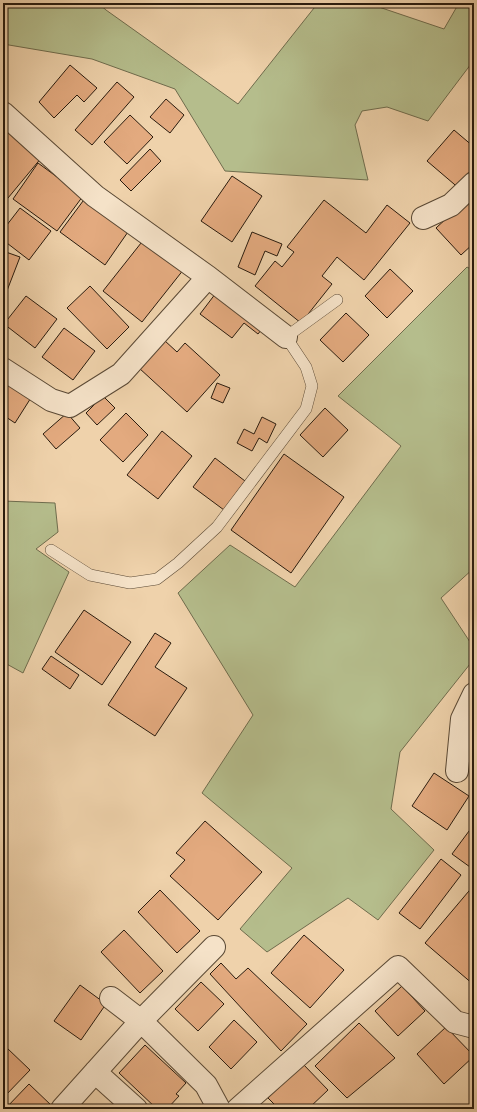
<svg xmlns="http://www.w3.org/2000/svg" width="477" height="1112" viewBox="0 0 477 1112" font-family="Vollkorn,serif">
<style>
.green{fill:#b5bd8c;stroke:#6f6c4d}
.building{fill:#e3aa7f;stroke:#291b0e}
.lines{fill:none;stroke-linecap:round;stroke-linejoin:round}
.lane-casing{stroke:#5a4935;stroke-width:12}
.street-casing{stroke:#5a4935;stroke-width:24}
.lane{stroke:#f5e2c8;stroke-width:11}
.street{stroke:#f5e2c8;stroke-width:22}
</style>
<rect width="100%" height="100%" fill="#efd2ab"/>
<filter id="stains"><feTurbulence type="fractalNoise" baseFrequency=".005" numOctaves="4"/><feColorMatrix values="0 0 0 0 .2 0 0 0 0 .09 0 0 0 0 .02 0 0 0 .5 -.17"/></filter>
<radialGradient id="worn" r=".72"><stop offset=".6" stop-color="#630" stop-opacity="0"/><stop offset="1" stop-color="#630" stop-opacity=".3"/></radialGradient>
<path class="green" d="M 3,3 L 98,3 L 106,10 L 238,104 L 318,3 L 367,3 L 444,29 L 459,3 L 474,3 L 474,60 L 428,121 L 387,107 L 362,111 L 355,125 L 368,180 L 225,171 L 175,89 L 92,59 L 3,44 Z
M 467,267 L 474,271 L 474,568 L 441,598 L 474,648 L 474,659 L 400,752 L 391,809 L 434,850 L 378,920 L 348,898 L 267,952 L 240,929 L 292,868 L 202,793 L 253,715 L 178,593 L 230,545 L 295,587 L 401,446 L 338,396 Z
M 3,501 L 55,503 L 58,532 L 36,549 L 69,572 L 23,673 L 3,662 Z"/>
<path class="building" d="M 70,65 L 97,88 L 84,102 L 77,95 L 54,118 L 39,102 Z
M 117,82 L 134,97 L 92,145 L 75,130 Z
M 166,99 L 184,115 L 170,133 L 150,117 Z
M 130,115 L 153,137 L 127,164 L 104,142 Z
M 5,127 L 42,157 L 3,204 L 3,130 Z
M 454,130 L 474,147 L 474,175 L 461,190 L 427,161 Z
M 150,149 L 161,161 L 131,191 L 120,180 Z
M 38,163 L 83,196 L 57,231 L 13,199 Z
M 232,176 L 262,196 L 232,242 L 201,221 Z
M 471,196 L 474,199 L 474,243 L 461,255 L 436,228 Z
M 86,197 L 130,229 L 105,265 L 60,232 Z
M 324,200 L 366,233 L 387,205 L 410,223 L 364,280 L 337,257 L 322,276 L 332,284 L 301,323 L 255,286 L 275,261 L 282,267 L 294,252 L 287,247 Z
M 20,208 L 51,231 L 29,260 L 3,240 L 3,230 Z
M 252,232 L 282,244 L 277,256 L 265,251 L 255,275 L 238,267 Z
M 145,238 L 184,269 L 142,322 L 103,291 Z
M 3,251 L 20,257 L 3,301 Z
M 390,269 L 413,291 L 387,318 L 365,296 Z
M 90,286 L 129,327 L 107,349 L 67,308 Z
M 219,289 L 265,325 L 258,334 L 244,323 L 232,338 L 200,314 Z
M 26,296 L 57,319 L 35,348 L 4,324 Z
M 346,313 L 369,335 L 343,362 L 320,340 Z
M 64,328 L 95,351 L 73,380 L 42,357 Z
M 164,340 L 177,352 L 185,343 L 220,375 L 187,412 L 139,368 Z
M 3,373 L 34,393 L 15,423 L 3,415 Z
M 217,383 L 230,388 L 223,403 L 211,398 Z
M 103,396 L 115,408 L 97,425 L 86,413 Z
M 325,408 L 348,430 L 323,457 L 300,435 Z
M 67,413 L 80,428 L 56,449 L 43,434 Z
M 126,413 L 148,435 L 123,462 L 100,440 Z
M 262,417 L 276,424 L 267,443 L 259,438 L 252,451 L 237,443 L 244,429 L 254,434 Z
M 162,431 L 192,456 L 158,499 L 127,475 Z
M 284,454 L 344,497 L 291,573 L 231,530 Z
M 215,458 L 245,481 L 224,510 L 193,487 Z
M 84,610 L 131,642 L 102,685 L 55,652 Z
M 155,633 L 171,643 L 155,667 L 187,688 L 155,736 L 108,705 Z
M 51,656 L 79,675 L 70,689 L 42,669 Z
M 434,773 L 469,796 L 447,830 L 412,806 Z
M 205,821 L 262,872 L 218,920 L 170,876 L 185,860 L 176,853 Z
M 472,827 L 474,829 L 474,861 L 470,867 L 452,854 Z
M 441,859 L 461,875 L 420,929 L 399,913 Z
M 474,885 L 474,985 L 425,943 Z
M 160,890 L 200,931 L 177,953 L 138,912 Z
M 124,930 L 163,971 L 140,993 L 101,952 Z
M 304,935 L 344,970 L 310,1008 L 271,973 Z
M 221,963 L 236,979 L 248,968 L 307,1024 L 281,1051 L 210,974 Z
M 201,982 L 224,1004 L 198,1031 L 175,1009 Z
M 80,985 L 106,1004 L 81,1040 L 54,1021 Z
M 402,986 L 425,1011 L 398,1036 L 375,1011 Z
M 234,1020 L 257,1042 L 231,1069 L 209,1047 Z
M 359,1023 L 395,1058 L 347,1098 L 315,1066 Z
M 446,1027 L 474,1056 L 444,1084 L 417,1054 Z
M 145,1045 L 186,1083 L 176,1094 L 179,1096 L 167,1109 L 157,1109 L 119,1073 Z
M 7,1048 L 30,1070 L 4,1097 L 3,1096 L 3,1052 Z
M 303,1064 L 328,1090 L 308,1109 L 279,1109 L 268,1098 Z
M 29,1084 L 52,1106 L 49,1109 L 5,1109 Z"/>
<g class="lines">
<g class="lane-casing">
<path id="lane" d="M 51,550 L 90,575 L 130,583 L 157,579 L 178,563 L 217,527 L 306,409 L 312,386 L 306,367 L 286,337 L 337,300"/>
</g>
<g class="street-casing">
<path id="street" d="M 3,113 L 95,196 L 208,277 L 286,337
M 423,218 L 451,205 L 474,183
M 3,369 L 51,400 L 70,406 L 121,374 L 208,277
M 457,771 L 462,719 L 474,694
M 111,998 L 141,1021 L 206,1085 L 219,1109
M 95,1072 L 136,1109
M 62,1109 L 141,1021 L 214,947
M 238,1109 L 398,967 L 455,1022 L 474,1027"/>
</g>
<use href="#lane" class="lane"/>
<use href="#street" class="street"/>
</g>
<rect width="477" height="1112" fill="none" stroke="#efd2ab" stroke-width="16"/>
<rect x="4" y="4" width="469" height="1104" fill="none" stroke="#291b0e" stroke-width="2"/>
<rect x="8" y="8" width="461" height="1096" fill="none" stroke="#291b0e"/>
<rect width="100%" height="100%" filter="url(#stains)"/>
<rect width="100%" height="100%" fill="url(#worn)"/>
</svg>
